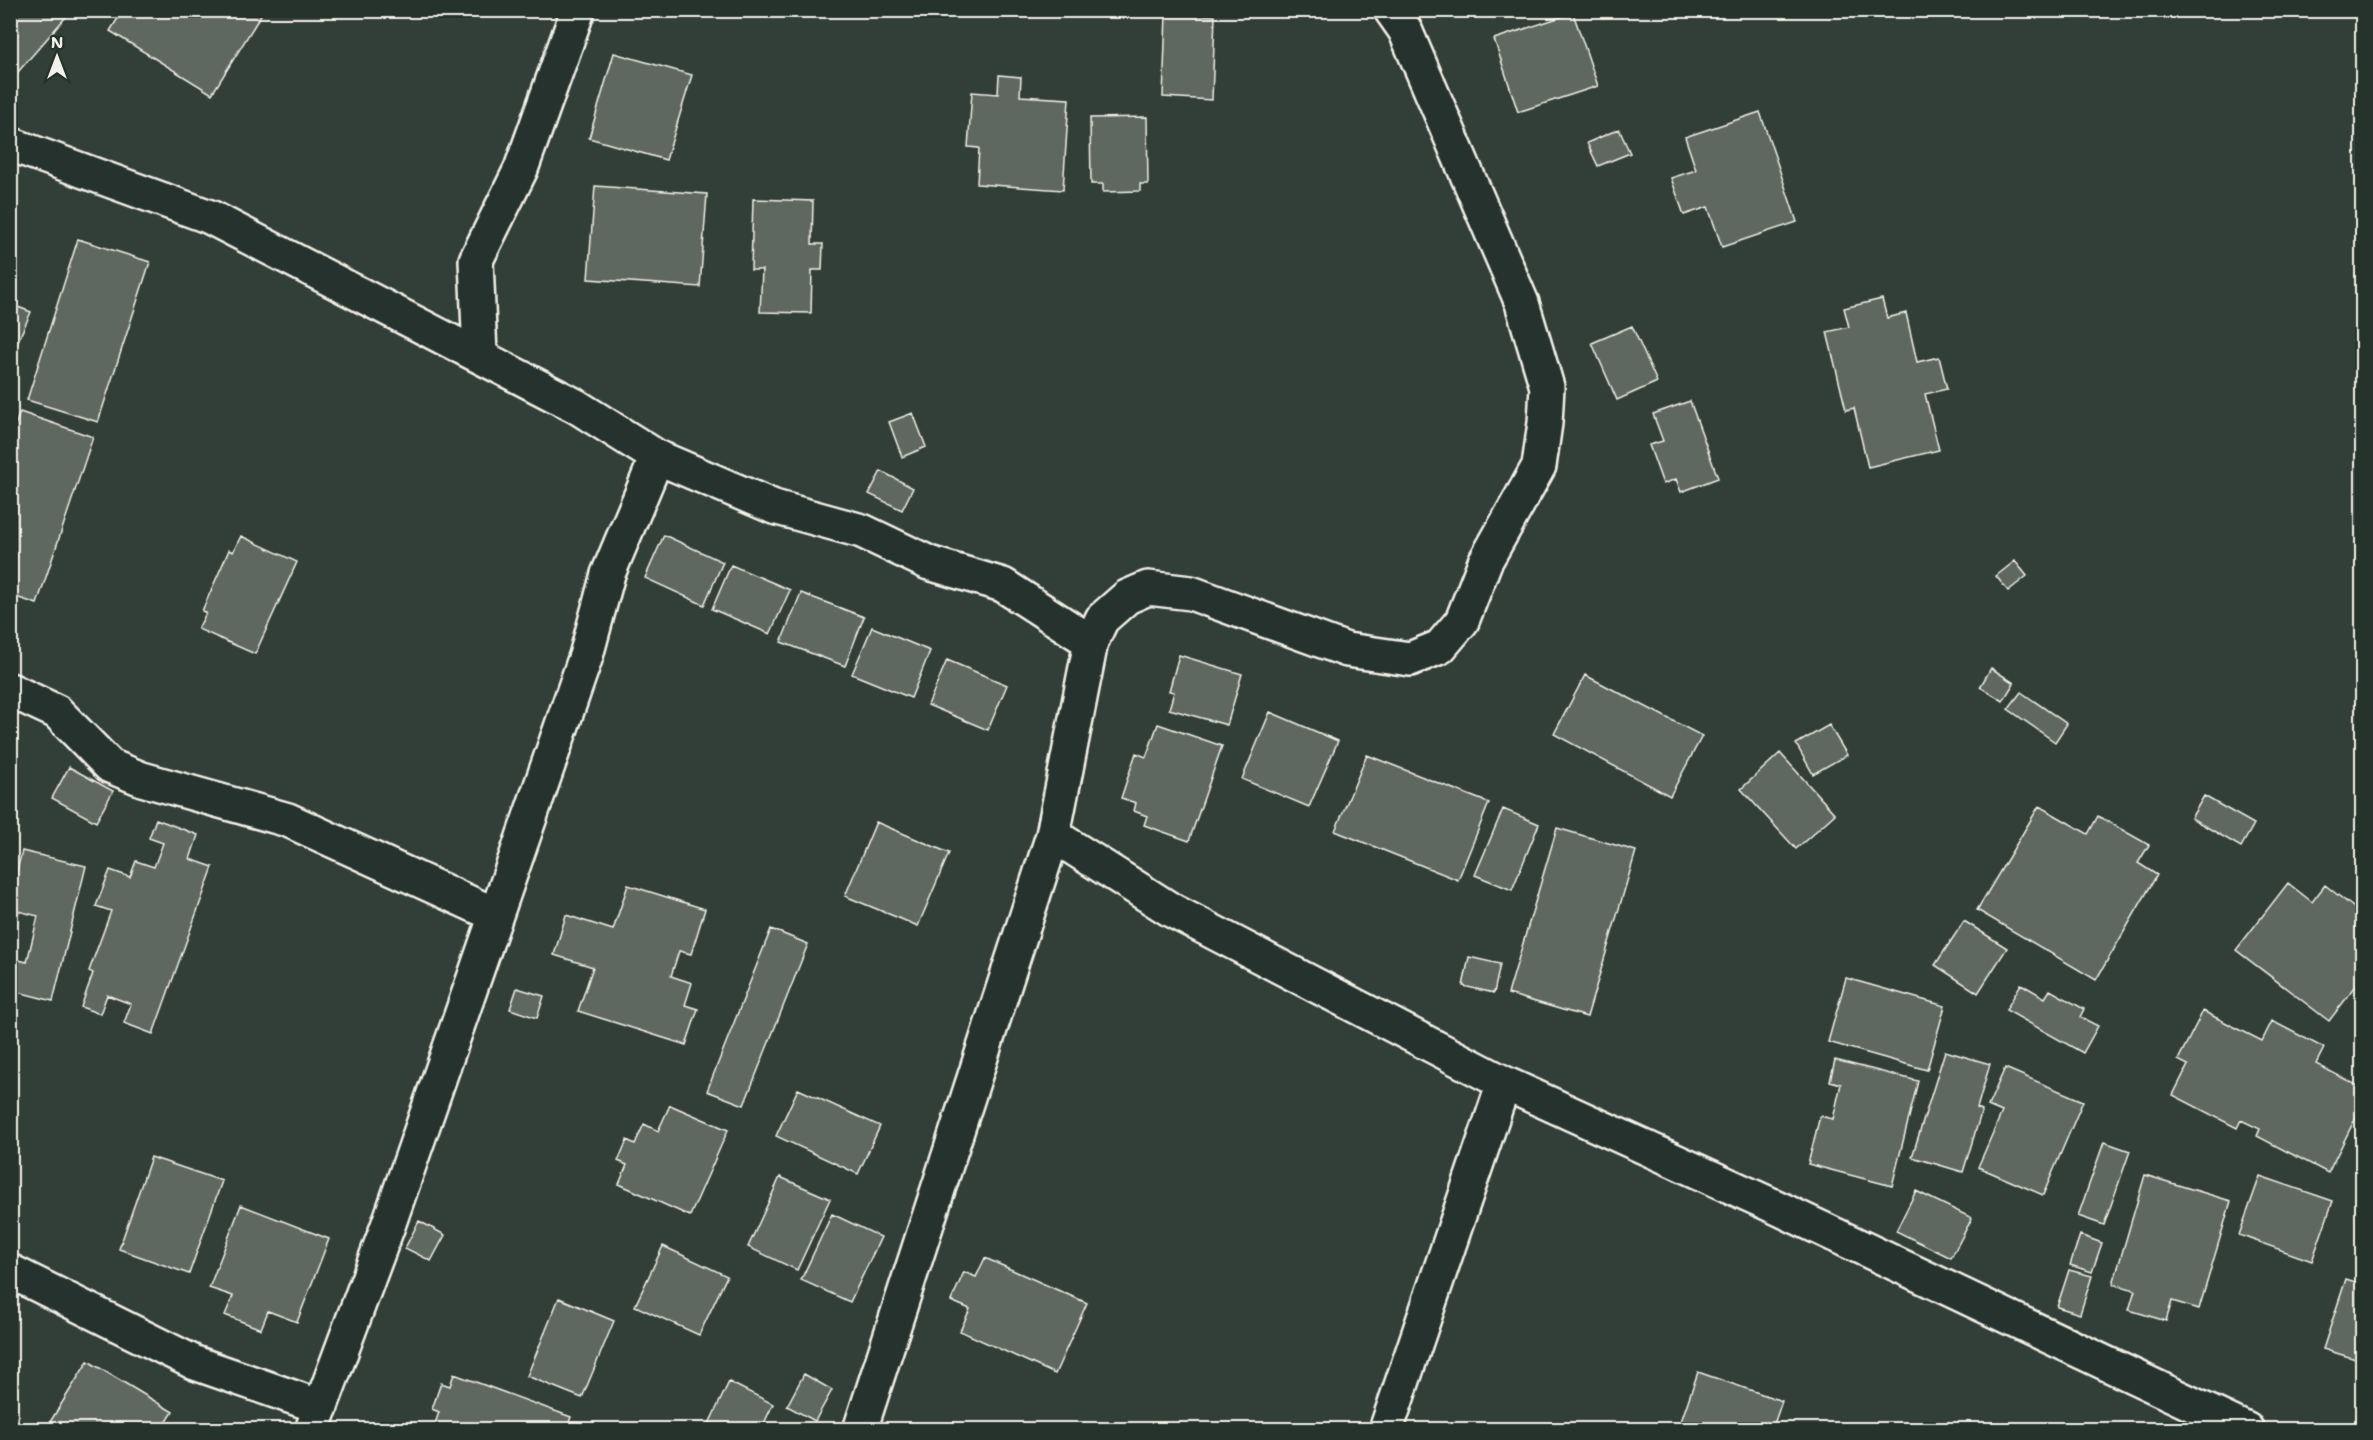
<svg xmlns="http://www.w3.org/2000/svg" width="2373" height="1440" viewBox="0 0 2373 1440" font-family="'Shantell Sans',sans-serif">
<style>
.building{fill:#5f6861;stroke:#f4f1e8;stroke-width:1.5}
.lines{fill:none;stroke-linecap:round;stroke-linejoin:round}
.minor-casing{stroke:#f4f1e8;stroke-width:38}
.minor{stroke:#26332d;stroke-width:33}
</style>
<rect width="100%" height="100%" fill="#323e38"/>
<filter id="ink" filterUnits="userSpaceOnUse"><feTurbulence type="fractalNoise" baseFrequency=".0167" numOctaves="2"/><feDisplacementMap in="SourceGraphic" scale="12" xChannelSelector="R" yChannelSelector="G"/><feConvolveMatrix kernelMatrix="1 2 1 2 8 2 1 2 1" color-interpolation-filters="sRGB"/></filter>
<g filter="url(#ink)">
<path class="building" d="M 10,10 L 72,10 L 17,73 L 10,68 Z
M 123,10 L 264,10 L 212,94 L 110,31 Z
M 1573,13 L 1598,86 L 1518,112 L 1494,39 Z
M 1166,14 L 1215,16 L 1212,100 L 1163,97 Z
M 614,53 L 692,75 L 666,160 L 589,138 Z
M 999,75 L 1021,77 L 1020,96 L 1069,99 L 1063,190 L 977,184 L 979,148 L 968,147 L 972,92 L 998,94 Z
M 1760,112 L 1797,222 L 1722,247 L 1708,207 L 1684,215 L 1671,178 L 1696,170 L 1685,137 Z
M 1147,117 L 1148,184 L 1140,184 L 1140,191 L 1103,192 L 1103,184 L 1091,184 L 1090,118 Z
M 1619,129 L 1630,153 L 1598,166 L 1587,143 Z
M 595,186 L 707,194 L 700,287 L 588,279 Z
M 753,199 L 813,201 L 812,244 L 823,244 L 822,270 L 812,270 L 811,313 L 760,312 L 762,270 L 751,270 Z
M 78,239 L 150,262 L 98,422 L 27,400 Z
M 1882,299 L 1887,318 L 1906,313 L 1917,362 L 1939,357 L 1947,389 L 1925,394 L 1939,450 L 1868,467 L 1854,408 L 1846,410 L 1827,332 L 1849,327 L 1844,308 Z
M 10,304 L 31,312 L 10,359 Z
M 1632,326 L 1657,382 L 1617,400 L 1592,343 Z
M 1690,401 L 1718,478 L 1681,492 L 1676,479 L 1663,484 L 1649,445 L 1663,441 L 1653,414 Z
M 20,412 L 93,437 L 37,604 L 10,595 L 10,439 Z
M 913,413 L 926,447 L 902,457 L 889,422 Z
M 881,471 L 913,488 L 902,510 L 869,494 Z
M 664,535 L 723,562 L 704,605 L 645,578 Z
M 241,536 L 297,562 L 255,654 L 198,629 L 206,613 L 202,611 L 229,550 L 233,552 Z
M 2015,561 L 2027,576 L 2008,591 L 1996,576 Z
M 731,565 L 790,590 L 770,634 L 712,609 Z
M 801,593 L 864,617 L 845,666 L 781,642 Z
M 872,627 L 930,651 L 911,698 L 852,674 Z
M 1179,655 L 1242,674 L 1227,725 L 1169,709 L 1174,692 L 1169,691 Z
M 947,660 L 1007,685 L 988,730 L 928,705 Z
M 1991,668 L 2014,683 L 2003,701 L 1980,687 Z
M 1585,675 L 1702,736 L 1670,796 L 1554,734 Z
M 2021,692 L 2067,724 L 2055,742 L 2008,709 Z
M 1270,712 L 1338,741 L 1309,807 L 1242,779 Z
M 1158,724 L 1222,746 L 1189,841 L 1144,825 L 1147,816 L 1134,811 L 1136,803 L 1121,798 L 1136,753 L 1146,757 Z
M 1829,725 L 1847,755 L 1813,774 L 1796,744 Z
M 1780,753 L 1835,814 L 1796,849 L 1741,789 Z
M 1367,755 L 1489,803 L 1458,880 L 1335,831 Z
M 69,767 L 113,791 L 96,822 L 52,798 Z
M 2204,796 L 2254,824 L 2241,847 L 2191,818 Z
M 2039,806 L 2088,834 L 2098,816 L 2149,845 L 2138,863 L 2157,875 L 2096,980 L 1977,910 Z
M 1503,809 L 1539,824 L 1512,890 L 1475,875 Z
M 156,819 L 198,835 L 190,859 L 213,867 L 153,1034 L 124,1023 L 131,1004 L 107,995 L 100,1014 L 81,1007 L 93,973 L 89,971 L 111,911 L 96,906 L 110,870 L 130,877 L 136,861 L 154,867 L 163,843 L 149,838 Z
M 876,822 L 949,853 L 918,926 L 845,896 Z
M 1557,828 L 1636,851 L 1587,1017 L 1508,994 Z
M 22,851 L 86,866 L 53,1001 L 10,990 L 10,958 L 27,962 L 38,916 L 10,909 L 10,897 Z
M 2288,883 L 2312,902 L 2325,885 L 2362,914 L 2362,978 L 2329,1021 L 2236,950 Z
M 628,885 L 705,909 L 691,954 L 679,951 L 671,976 L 692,983 L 685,1005 L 698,1009 L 686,1045 L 578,1011 L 593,967 L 554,955 L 566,915 L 613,930 Z
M 1964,921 L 2007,948 L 1978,993 L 1935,965 Z
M 771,929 L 808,944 L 744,1105 L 707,1091 Z
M 1469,957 L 1500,964 L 1494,993 L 1463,986 Z
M 1846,978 L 1945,1006 L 1927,1070 L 1828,1042 Z
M 2021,984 L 2045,998 L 2050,990 L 2084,1009 L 2080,1017 L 2098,1026 L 2083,1053 L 2006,1010 Z
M 517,988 L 544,996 L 537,1018 L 510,1009 Z
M 2203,1011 L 2262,1041 L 2272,1021 L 2324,1048 L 2316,1064 L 2362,1088 L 2362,1105 L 2328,1173 L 2257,1136 L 2260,1129 L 2241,1120 L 2237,1128 L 2173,1095 L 2188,1065 L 2178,1060 Z
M 1945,1051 L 1990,1064 L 1977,1108 L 1982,1110 L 1963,1172 L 1912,1157 Z
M 1835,1060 L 1918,1081 L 1892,1186 L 1808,1164 L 1820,1116 L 1833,1119 L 1841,1084 L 1830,1081 Z
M 2005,1068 L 2083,1101 L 2043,1195 L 1978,1167 L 2002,1112 L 1988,1106 Z
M 798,1089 L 880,1126 L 858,1174 L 776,1136 Z
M 670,1105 L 728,1130 L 690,1216 L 619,1184 L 627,1165 L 618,1161 L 627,1140 L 635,1144 L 644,1124 L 658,1131 Z
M 2104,1142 L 2130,1151 L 2104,1225 L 2078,1216 Z
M 151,1157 L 222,1181 L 189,1274 L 119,1249 Z
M 2145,1175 L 2231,1201 L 2199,1309 L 2172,1301 L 2166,1321 L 2129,1310 L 2135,1290 L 2113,1284 Z
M 2260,1176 L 2333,1201 L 2312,1261 L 2239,1235 Z
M 780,1177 L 830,1199 L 797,1270 L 748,1247 Z
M 1916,1191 L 1972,1218 L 1951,1258 L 1896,1231 Z
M 241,1205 L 329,1239 L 297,1322 L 268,1311 L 261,1329 L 225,1315 L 233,1296 L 209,1288 Z
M 832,1214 L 881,1237 L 850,1302 L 801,1280 Z
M 419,1221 L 445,1235 L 431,1261 L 405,1248 Z
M 2080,1235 L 2102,1243 L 2092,1272 L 2070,1265 Z
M 663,1246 L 727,1276 L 699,1335 L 635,1306 Z
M 985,1258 L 1087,1303 L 1055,1374 L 960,1331 L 970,1309 L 951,1301 L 964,1272 L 976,1277 Z
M 2069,1270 L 2092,1276 L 2080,1314 L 2057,1307 Z
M 2346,1279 L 2362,1284 L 2362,1361 L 2323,1349 Z
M 559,1298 L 614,1321 L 582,1398 L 527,1376 Z
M 88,1361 L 173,1412 L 166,1423 L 177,1430 L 62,1430 L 50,1422 Z
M 1698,1372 L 1782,1401 L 1772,1430 L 1678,1430 Z
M 454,1374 L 571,1417 L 566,1430 L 433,1430 L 439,1412 L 432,1409 L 441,1383 L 450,1386 Z
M 804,1374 L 832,1390 L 815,1421 L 787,1406 Z
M 729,1382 L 773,1404 L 761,1430 L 706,1430 Z"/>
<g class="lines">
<g class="minor-casing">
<path id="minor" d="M 10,144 L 210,217 L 576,406 L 657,457 L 774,507 L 862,531 L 929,563 L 1003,585 L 1091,642
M 480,355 L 476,260 L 521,169 L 578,10
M 10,690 L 57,712 L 110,766 L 142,779 L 288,820 L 496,915
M 1053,835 L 1171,910 L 1504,1083 L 1776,1207 L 2247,1430
M 10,1271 L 195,1363 L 321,1407
M 312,1430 L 389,1223 L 586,656 L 608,574 L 657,457
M 860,1430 L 1053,835 L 1091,642 L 1102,619 L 1127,597 L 1148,588 L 1191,593 L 1347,650 L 1410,659 L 1440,647 L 1462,621 L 1485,562 L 1539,466 L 1545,423 L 1547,387 L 1522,303 L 1405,30 L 1391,10
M 1386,1430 L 1504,1083"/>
</g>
<use href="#minor" class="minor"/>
</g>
</g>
<rect width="2373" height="1440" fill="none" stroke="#26332d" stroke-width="36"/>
<rect x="18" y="18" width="2337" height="1404" fill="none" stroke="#f4f1e8" stroke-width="2" filter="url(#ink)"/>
<g transform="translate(57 57)" stroke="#26332d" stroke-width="4.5" paint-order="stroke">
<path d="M0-4.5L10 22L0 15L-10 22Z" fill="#f4f1e8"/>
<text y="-9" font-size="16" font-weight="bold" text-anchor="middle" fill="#f4f1e8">N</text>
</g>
</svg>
